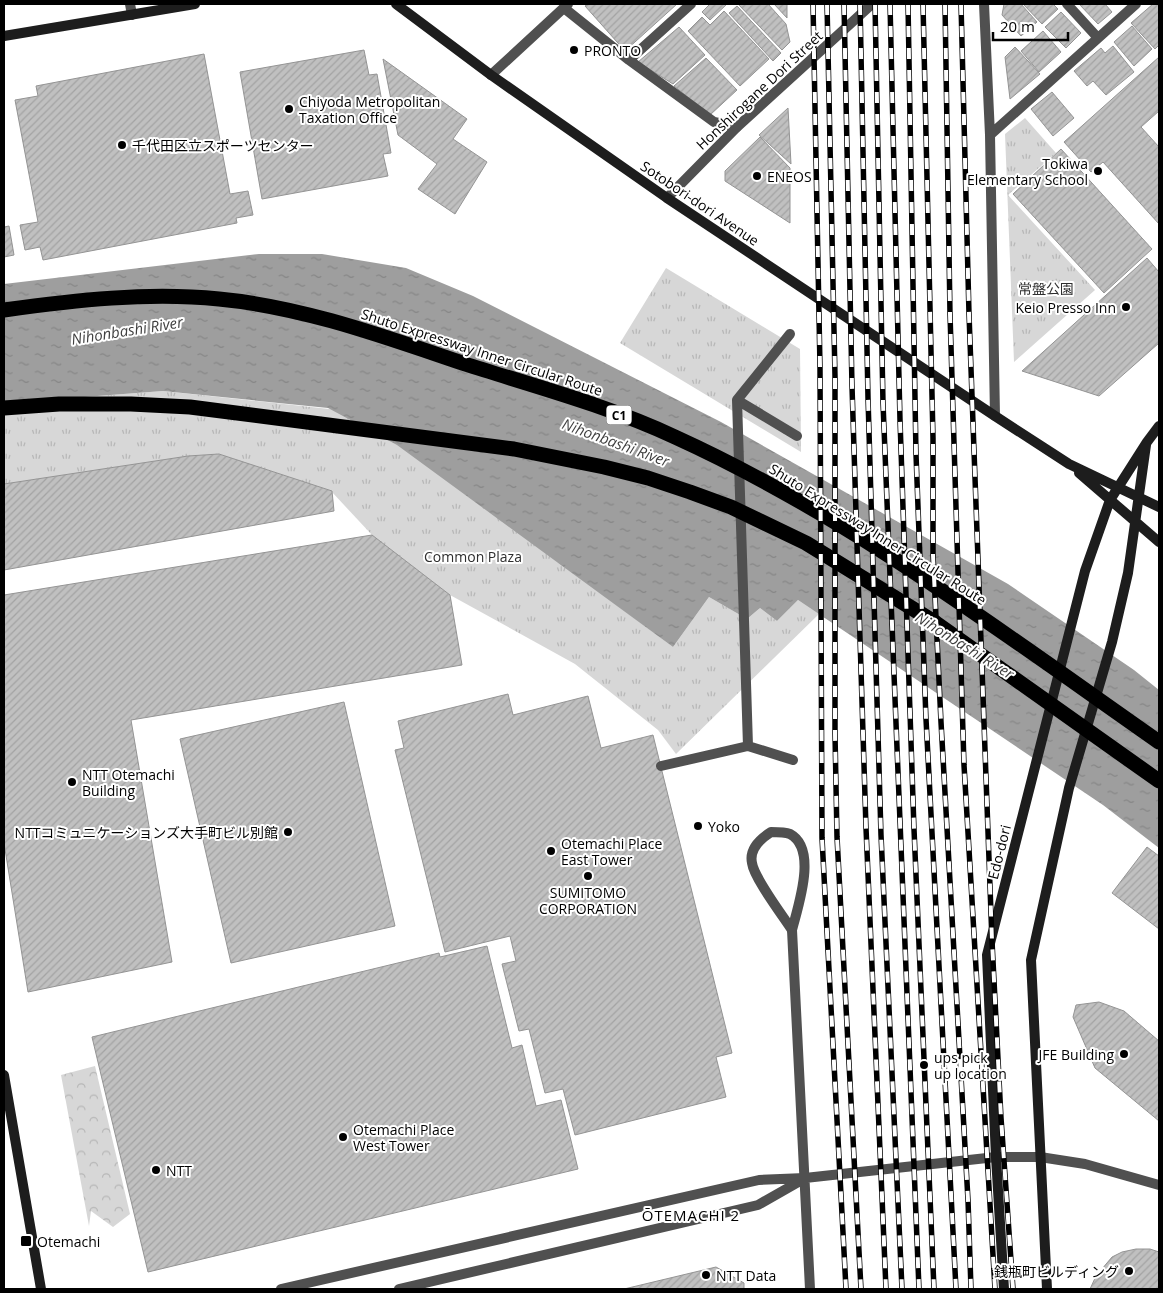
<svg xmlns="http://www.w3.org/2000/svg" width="1163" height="1293" viewBox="0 0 1163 1293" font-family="'Open Sans','Noto Sans JP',sans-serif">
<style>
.forest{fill:url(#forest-crowns)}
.park{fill:url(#park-tufts)}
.water{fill:url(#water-ripples)}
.building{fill:url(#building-hatch);stroke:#949494}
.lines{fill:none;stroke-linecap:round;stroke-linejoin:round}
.service{stroke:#505050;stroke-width:10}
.pedestrian{stroke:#505050;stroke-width:10}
.minor{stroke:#505050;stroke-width:10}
.tertiary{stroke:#505050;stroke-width:10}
.secondary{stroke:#1d1d1d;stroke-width:10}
.motorway{stroke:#000;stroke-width:15}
.rail-casing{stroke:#000;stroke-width:5.5}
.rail{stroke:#fff;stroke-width:4;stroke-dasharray:11;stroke-linecap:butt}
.poi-dot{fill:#000;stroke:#fff;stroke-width:2}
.labels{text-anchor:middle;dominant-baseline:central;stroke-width:4;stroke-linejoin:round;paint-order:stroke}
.shield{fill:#fff;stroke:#4c4c4c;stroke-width:1}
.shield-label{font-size:12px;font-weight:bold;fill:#000}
.poi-label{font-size:14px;fill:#000;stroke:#fff;text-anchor:start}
.street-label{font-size:14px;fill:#000;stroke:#fff}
.park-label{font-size:14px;fill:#2e2e2e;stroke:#fff}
.water-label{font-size:15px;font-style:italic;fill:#3f3f3f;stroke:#fff}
.neighbourhood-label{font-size:15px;letter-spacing:1px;fill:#000;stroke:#fff}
</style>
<defs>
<pattern id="forest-crowns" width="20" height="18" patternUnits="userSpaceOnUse" patternTransform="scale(1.25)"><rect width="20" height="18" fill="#d7d7d7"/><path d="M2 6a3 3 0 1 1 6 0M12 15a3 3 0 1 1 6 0" fill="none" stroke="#b7b7b7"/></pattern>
<pattern id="park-tufts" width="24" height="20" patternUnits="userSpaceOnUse" patternTransform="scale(1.25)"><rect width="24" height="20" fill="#d7d7d7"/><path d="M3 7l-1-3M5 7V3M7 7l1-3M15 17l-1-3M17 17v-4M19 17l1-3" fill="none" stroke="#b7b7b7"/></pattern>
<pattern id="water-ripples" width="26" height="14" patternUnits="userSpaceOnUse" patternTransform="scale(1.25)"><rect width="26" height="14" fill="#9e9e9e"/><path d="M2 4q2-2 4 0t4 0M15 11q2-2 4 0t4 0" fill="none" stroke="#868686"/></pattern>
<pattern id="building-hatch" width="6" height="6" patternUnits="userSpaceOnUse" patternTransform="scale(1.25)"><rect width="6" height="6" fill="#c0c0c0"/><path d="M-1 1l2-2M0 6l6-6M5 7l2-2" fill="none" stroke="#a3a3a3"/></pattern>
</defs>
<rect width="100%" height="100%" fill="#fff"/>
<path class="forest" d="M 95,1066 L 130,1214 L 113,1227 L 91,1211 L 89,1226 L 61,1075 Z"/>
<path class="park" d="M 1025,118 L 1056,153 L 1008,195 L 1095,290 L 1014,362 L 1005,134 Z
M 666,268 L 800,349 L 801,452 L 620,343 Z
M 163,391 L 357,412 L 673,647 L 709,597 L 747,619 L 760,608 L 777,621 L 798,600 L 819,614 L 676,754 L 658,730 L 575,664 L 450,595 L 372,535 L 331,491 L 219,454 L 188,456 L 4,484 L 4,407 L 71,398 Z"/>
<path class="water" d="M 259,254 L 322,254 L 406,268 L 473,296 L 721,422 L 1008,584 L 1134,670 L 1159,690 L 1159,848 L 1103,805 L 798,600 L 777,621 L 760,608 L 747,619 L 709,597 L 673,647 L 397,445 L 328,408 L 163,391 L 71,398 L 4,410 L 4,284 Z"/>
<path class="building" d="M 588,4 L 677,4 L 625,51 L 585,6 Z
M 710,4 L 727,4 L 710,20 L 702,12 Z
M 738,4 L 768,4 L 786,24 L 790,42 L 782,50 Z
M 774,4 L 787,4 L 787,18 Z
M 1004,4 L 1021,4 L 1037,22 L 1021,36 L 1002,15 Z
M 1023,4 L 1053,4 L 1058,9 L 1042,24 Z
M 1079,4 L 1105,4 L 1112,12 L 1098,24 Z
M 1153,4 L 1159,4 L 1159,45 L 1155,49 L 1131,23 Z
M 737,6 L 781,53 L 773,61 L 729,13 Z
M 724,11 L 769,59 L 740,86 L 688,31 L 702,17 L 710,25 Z
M 1061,12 L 1081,33 L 1066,48 L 1045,27 Z
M 1132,26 L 1152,49 L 1134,66 L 1114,42 Z
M 679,27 L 705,55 L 673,84 L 638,62 Z
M 1043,31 L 1061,52 L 1039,72 L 1021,51 Z
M 1113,46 L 1134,72 L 1106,95 L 1093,81 L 1087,86 L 1074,71 L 1101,48 L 1105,53 Z
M 1015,47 L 1040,74 L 1010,99 L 1005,57 Z
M 364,50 L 369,75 L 377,74 L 391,153 L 383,154 L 388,176 L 262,199 L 240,72 Z
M 204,54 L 230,194 L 248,191 L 253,215 L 236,218 L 237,223 L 43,260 L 40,247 L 25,250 L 20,225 L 38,222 L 15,100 L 38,96 L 36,86 Z
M 1159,57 L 1159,111 L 1141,127 L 1159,147 L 1159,224 L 1103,162 L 1091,172 L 1064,142 Z
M 706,58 L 737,90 L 710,115 L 674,86 Z
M 383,59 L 467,119 L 453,139 L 487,162 L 455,214 L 418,189 L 437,164 L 398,135 Z
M 1052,92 L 1074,118 L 1053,136 L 1031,109 Z
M 788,108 L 791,164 L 759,135 Z
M 760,137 L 790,168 L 790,223 L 725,181 L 725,171 Z
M 1061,149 L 1152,249 L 1104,293 L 1013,194 Z
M 9,226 L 14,255 L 4,257 L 4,227 Z
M 1147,258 L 1159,272 L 1159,343 L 1099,396 L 1022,371 Z
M 219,454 L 332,491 L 334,511 L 4,570 L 4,484 L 188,456 Z
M 372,535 L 450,595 L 462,665 L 131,720 L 172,962 L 28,992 L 4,843 L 4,595 Z
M 508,694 L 513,715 L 588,696 L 601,748 L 653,735 L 732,1053 L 716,1057 L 726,1097 L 575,1135 L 563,1089 L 545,1093 L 529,1029 L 519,1031 L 502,964 L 516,961 L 510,936 L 445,952 L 395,750 L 404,748 L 398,721 Z
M 344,702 L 395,926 L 231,963 L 180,739 Z
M 1147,847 L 1159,856 L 1159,929 L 1112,893 Z
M 487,946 L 512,1048 L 522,1045 L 536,1106 L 561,1100 L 578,1169 L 148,1272 L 92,1037 L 439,953 L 440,957 Z
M 1099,1002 L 1124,1011 L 1159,1041 L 1159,1121 L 1095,1068 L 1073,1017 L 1076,1005 Z
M 1136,1249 L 1150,1249 L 1159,1252 L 1159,1289 L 1090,1289 L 1096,1276 L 1112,1257 L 1122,1252 Z
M 716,1267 L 744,1283 L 744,1289 L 624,1289 Z"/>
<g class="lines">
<path class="service" d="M 564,8 L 629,60 L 714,122 L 737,127
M 629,60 L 691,4"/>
<path class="pedestrian" d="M 790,334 L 737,400 L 748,746 L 793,760
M 737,400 L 797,436
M 661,766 L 748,746"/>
<path class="minor" d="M 130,4 L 132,15
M 984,4 L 990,135 L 995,416
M 1067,4 L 1098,38
M 491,75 L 568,4
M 990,135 L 1136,4
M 667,198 L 737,127 L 872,4
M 771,832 C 776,832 785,832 790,834 C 818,849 798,906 792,930 C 783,916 754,878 752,863 C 749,849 760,839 771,832 Z"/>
<path class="tertiary" d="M 792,930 L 810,1289
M 281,1289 L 759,1180 L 805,1178 L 996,1157 L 1040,1157 L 1085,1164 L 1159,1185
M 399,1289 L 758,1205 L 802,1180"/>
<path class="secondary" d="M 396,4 L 491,75 L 667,198 L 995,416 L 1069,464 L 1159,507
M 4,36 L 195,4
M 1079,473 L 1159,542
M 4,1075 L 41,1289
M 1004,1289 L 996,1157 L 987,955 L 1085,571 L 1110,500 L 1147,442 L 1159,426
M 1047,1289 L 1031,960 L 1069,788 L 1112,642 L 1128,573 L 1146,445"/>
<path class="motorway" d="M 4,310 C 75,300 148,292 219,299 C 304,307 385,337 465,364 C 534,386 609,406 675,437 C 849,516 1003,633 1159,742
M 4,408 L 59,404 L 131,404 L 190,407 L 514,449 L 604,467 L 648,478 L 690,492 L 731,507 L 806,543 L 936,623 L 1159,781"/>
<g class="rail-casing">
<path id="rail" d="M 813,4 L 820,367 L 822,838 L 846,1289
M 827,4 L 835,376 L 835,734 L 837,837 L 861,1289
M 844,4 L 852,386 L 866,828 L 886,1289
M 860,4 L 868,398 L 881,835 L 902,1289
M 875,4 L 883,403 L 919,1289
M 890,4 L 900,420 L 914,829 L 934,1289
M 908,4 L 916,454 L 926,719 L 956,1289
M 923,4 L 933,438 L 933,555 L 941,722 L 968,1200 L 971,1289
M 945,4 L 950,314 L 964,765 L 995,1289
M 961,4 L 969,314 L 992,941 L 1001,1118 L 1013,1289"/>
</g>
<use href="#rail" class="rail"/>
</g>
<g class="poi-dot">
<circle cx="574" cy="50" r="5"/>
<circle cx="289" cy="109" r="5"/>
<circle cx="122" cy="145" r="5"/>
<circle cx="1098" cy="171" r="5"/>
<circle cx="757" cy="176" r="5"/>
<circle cx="1126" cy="307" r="5"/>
<circle cx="72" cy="782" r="5"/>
<circle cx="698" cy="826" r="5"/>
<circle cx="288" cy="832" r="5"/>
<circle cx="551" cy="851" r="5"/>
<circle cx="588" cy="876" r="5"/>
<circle cx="1124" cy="1054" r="5"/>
<circle cx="924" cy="1065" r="5"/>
<circle cx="343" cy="1137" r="5"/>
<circle cx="156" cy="1170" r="5"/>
<rect x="20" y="1235" width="12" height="12" rx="2.5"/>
<circle cx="1129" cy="1271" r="5"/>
<circle cx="706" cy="1275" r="5"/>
</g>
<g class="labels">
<rect class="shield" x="606.5" y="405.5" width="25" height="19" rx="4"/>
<g class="shield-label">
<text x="619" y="415">C1</text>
</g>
<g class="poi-label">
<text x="584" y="50">PRONTO</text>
<text x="299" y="101">Chiyoda Metropolitan<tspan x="299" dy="16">Taxation Office</tspan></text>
<text x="132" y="145">千代田区立スポーツセンター</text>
<text x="1088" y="163" text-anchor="end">Tokiwa<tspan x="1088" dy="16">Elementary School</tspan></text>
<text x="767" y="176">ENEOS</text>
<text x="1116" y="307" text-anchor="end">Keio Presso Inn</text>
<text x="82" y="774">NTT Otemachi<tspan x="82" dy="16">Building</tspan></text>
<text x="708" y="826">Yoko</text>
<text x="278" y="832" text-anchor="end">NTTコミュニケーションズ大手町ビル別館</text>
<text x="561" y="843">Otemachi Place<tspan x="561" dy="16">East Tower</tspan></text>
<text x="588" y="892" text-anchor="middle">SUMITOMO<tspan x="588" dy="16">CORPORATION</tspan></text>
<text x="1114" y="1054" text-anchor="end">JFE Building</text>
<text x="934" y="1057">ups pick<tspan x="934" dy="16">up location</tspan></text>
<text x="353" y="1129">Otemachi Place<tspan x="353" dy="16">West Tower</tspan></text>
<text x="166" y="1170">NTT</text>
<text x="37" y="1241">Otemachi</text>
<text x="1119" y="1271" text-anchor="end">銭瓶町ビルディング</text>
<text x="716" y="1275">NTT Data</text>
</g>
<g class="street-label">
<text transform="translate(759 90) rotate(-43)">Honshirogane Dori Street</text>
<text transform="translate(700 203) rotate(34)">Sotobori-dori Avenue</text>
<text transform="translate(482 352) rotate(18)">Shuto Expressway Inner Circular Route</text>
<text transform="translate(878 534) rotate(32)">Shuto Expressway Inner Circular Route</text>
<text transform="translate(999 852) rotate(-76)">Edo-dori</text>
</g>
<g class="park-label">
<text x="1046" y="288">常盤公園</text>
<text x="473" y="556">Common Plaza</text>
</g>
<g class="water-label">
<text transform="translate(127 330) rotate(-9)">Nihonbashi River</text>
<text transform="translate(616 442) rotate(20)">Nihonbashi River</text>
<text transform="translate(965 645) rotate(32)">Nihonbashi River</text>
</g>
<g class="neighbourhood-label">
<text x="691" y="1215">ŌTEMACHI 2</text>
</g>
</g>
<rect width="1163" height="1293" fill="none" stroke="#000000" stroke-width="10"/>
<path d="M993 32v8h75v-8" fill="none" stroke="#000000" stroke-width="2.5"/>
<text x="1000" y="32" font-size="15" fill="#000000" stroke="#ffffff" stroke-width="4" paint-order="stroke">20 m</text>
</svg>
